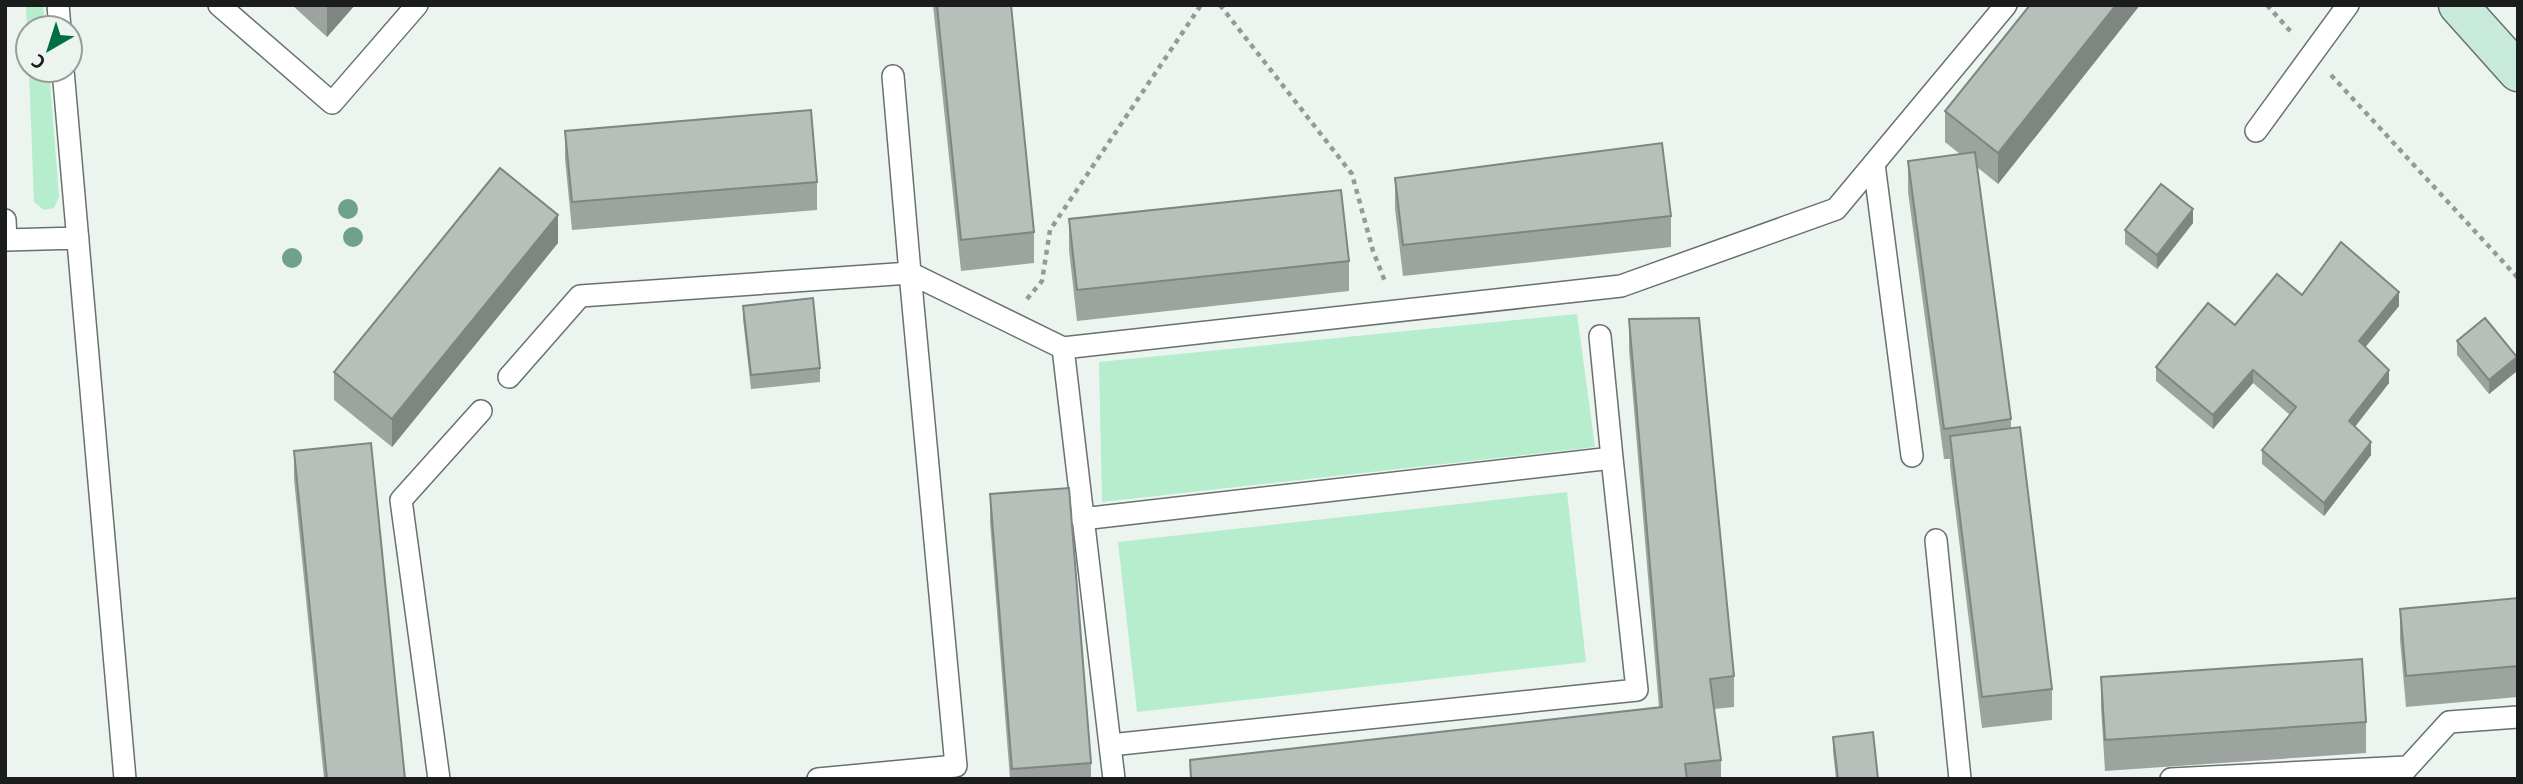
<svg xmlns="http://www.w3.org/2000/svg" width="2523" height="784" viewBox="0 0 2523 784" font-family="'PT Sans',sans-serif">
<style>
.green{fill:#b5edcd}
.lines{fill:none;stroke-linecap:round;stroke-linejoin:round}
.lane-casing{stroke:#69716c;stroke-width:24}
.secondary-casing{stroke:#69716c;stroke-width:41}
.path{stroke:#949b97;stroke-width:4.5;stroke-dasharray:5 5;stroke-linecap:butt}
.lane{stroke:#fff;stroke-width:21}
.secondary{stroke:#c8eada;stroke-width:38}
.tree{fill:#6fa18c}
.wall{fill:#9da49f}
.shaded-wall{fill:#7f8682}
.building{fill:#b6bfb9;stroke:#7f8682;stroke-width:2}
</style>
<rect width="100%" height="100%" fill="#ebf4ef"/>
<path class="green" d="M 26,5 L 43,5 L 45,28 L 28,28 L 28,56 Z
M 29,70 L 49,70 L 59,197 L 54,208 L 44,210 L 34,202 Z
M 1577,314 L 1595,447 L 1102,502 L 1099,362 Z
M 1567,492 L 1586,662 L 1137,712 L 1118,542 Z"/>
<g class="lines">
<g class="lane-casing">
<path id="lane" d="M 58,5 L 60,28
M 219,5 L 332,103 L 417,5
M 63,70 L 125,779
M 893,76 L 910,273 L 1063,348 L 1114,779
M 2256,131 L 2348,5
M 1874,164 L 1912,456
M 5,220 L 6,240 L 78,238
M 1600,336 L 1612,458
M 1063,348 L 1621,286 L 1836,209 L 2006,5
M 509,377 L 580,296 L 910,273 L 956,766 L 818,779
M 1082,519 L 1612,458 L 1637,690 L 1110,745
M 1936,540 L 1960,779
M 2398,778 L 2449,722 L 2518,717
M 439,779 L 401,500 L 481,411
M 2171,779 L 2406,767"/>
</g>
<g class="secondary-casing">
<path id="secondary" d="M 2458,5 L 2518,72"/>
</g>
<path class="path" d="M 1220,5 L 1352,174 L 1373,251 L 1386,284
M 2267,5 L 2292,33
M 2331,75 L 2518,278
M 1027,299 L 1042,281 L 1050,230 L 1201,5"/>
<use href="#lane" class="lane"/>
<use href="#secondary" class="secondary"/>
</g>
<g class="tree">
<circle cx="348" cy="209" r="10"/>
<circle cx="353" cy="237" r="10"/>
<circle cx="292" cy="258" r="10"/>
</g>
<path class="wall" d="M 292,5 L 355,5 L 327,37 Z
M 933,5 L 1011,5 L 1034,232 L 1034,263 L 961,271 Z
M 2030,5 L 2140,5 L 1998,184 L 1977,167 L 2011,419 L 2011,428 L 2052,689 L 2052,720 L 1982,728 L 1950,466 L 1950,459 L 1944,459 L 1908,192 L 1908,161 L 1960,154 L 1945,142 L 1945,111 Z
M 565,131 L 817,182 L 817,210 L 572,230 L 565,159 Z
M 1395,178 L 1671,216 L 1671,247 L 1403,276 L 1395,209 Z
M 1069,219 L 1349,261 L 1349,291 L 1077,321 L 1069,250 Z
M 2193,223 L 2157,269 L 2125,244 L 2125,230 Z
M 558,243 L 392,447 L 334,400 L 334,372 Z
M 2302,295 L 2399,306 L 2365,347 L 2389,383 L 2355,427 L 2371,455 L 2324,516 L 2262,464 L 2262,450 L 2290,415 L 2253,383 L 2213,429 L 2156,381 L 2156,367 L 2235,325 Z
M 743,306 L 820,368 L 820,382 L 751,389 L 743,319 Z
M 1629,319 L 1734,676 L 1734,707 L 1714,709 L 1721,760 L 1721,779 L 1190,779 L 1190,760 L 1659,708 L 1629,350 Z
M 2457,341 L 2517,371 L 2489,394 L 2457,355 Z
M 294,451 L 405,779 L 324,779 L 294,479 Z
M 990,494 L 1091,763 L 1091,779 L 1010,779 L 990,522 Z
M 2518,598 L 2518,697 L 2406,707 L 2400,640 L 2400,609 Z
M 2101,677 L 2366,722 L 2366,753 L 2105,771 L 2101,707 Z
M 1833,737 L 1878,779 L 1836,779 L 1833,751 Z"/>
<path class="shaded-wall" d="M 327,5 L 355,5 L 327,37 Z
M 2116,5 L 2140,5 L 1998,184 L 1998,153 Z
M 2193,209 L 2193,223 L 2157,269 L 2157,255 Z
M 558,215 L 558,243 L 392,447 L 392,419 Z
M 2399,292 L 2399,306 L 2359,355 L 2359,341 Z
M 2517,357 L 2517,371 L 2489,394 L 2489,380 Z
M 2253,370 L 2253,383 L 2213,429 L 2213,415 Z
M 2389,370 L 2389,383 L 2349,434 L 2349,421 Z
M 2371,442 L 2371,455 L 2324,516 L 2324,503 Z"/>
<path class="building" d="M 937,5 L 1011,5 L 1034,232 L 961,240 Z
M 2030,5 L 2116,5 L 1998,153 L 1945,111 Z
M 811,110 L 817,182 L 572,202 L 565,131 Z
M 1662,143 L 1671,216 L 1403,245 L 1395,178 Z
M 1975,152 L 2011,419 L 1944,429 L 1908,161 Z
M 500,168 L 558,215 L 392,419 L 334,372 Z
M 2161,184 L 2193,209 L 2157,255 L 2125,230 Z
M 1341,190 L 1349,261 L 1077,290 L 1069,219 Z
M 2341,242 L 2399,292 L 2359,341 L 2389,370 L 2349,421 L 2371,442 L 2324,503 L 2262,450 L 2296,407 L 2253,370 L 2213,415 L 2156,367 L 2208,303 L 2235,325 L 2277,274 L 2302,295 Z
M 813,298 L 820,368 L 751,375 L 743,306 Z
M 1699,318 L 1734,676 L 1710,679 L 1721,760 L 1685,764 L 1687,779 L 1191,779 L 1190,760 L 1662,707 L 1629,319 Z
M 2485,318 L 2517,357 L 2489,380 L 2457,341 Z
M 2020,427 L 2052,689 L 1982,697 L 1950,436 Z
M 371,443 L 405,779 L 327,779 L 294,451 Z
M 1069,488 L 1091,763 L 1012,769 L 990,494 Z
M 2518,598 L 2518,666 L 2406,676 L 2400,609 Z
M 2362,659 L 2366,722 L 2105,740 L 2101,677 Z
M 1873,732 L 1878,779 L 1838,779 L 1833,737 Z"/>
<rect width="2523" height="784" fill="none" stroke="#1a1d1b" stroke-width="14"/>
<g transform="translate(49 49) rotate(219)"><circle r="33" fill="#ebf4ef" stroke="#979e9a" stroke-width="2"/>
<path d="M0-5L12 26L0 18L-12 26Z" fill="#006d44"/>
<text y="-10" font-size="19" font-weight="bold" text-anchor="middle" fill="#1a1d1b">С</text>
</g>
</svg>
